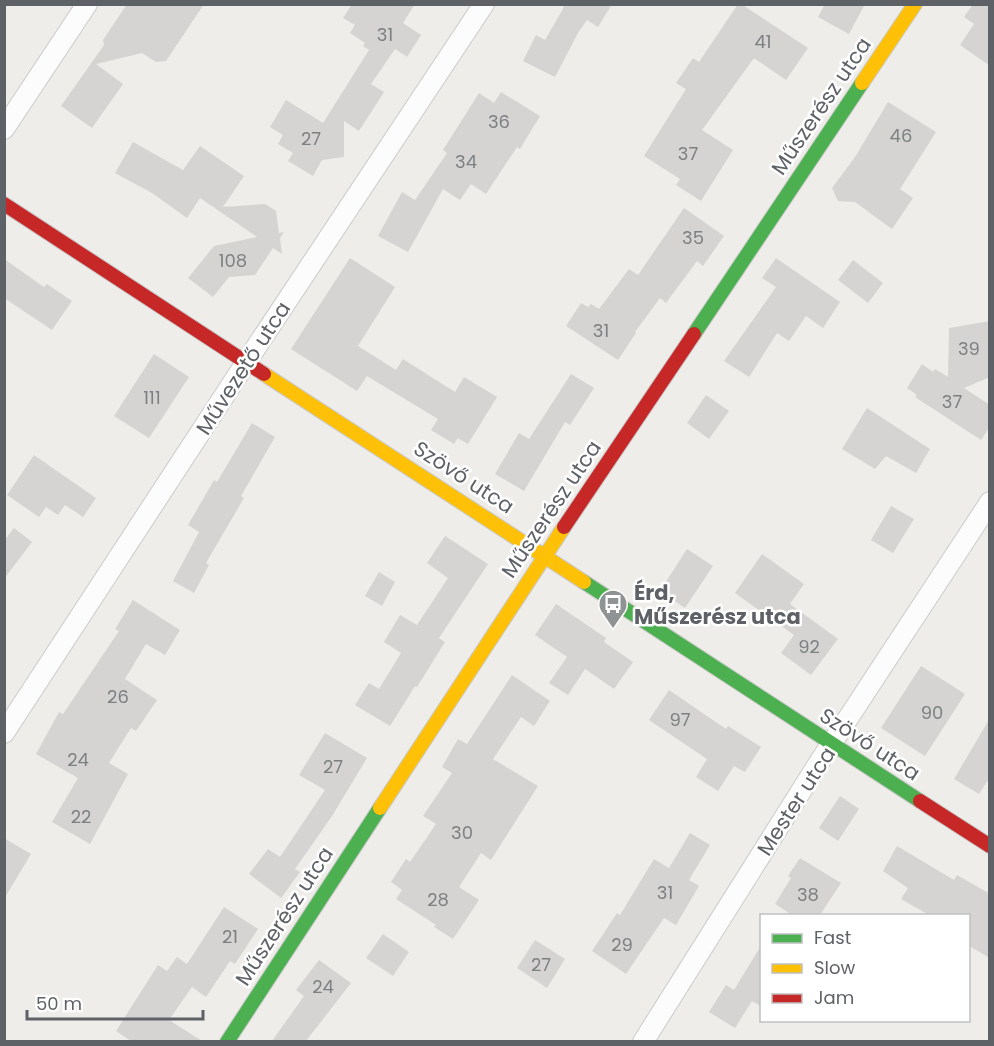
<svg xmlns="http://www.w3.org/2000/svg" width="994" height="1046" viewBox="0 0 994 1046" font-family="Poppins,sans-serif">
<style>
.building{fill:#d5d4d2}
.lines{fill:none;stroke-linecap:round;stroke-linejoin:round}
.street-casing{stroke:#cacbcb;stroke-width:22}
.fast-casing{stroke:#c9c9ca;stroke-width:16}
.slow-casing{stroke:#c9c9ca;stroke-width:16}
.jam-casing{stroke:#c9c9ca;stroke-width:16}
.street{stroke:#fcfcfc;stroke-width:20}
.fast{stroke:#4caf50;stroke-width:14}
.slow{stroke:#ffc107;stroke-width:14}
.jam{stroke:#c62828;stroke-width:14}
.labels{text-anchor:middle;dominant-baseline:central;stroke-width:5;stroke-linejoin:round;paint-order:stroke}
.number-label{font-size:18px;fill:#7d8083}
.street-label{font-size:21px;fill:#5e6267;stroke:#fff}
.poi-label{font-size:21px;font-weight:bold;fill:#5e6267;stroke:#fff;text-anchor:start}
</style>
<rect width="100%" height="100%" fill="#eeede9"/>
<path class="building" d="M 127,4 L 204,4 L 166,61 L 156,62 L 142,53 L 96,64 L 123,84 L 92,128 L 61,106 L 104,45 L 103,40 Z
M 352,4 L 415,4 L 403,23 L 421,35 L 407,57 L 395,49 L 371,84 L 384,92 L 359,131 L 344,121 L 344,157 L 322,160 L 313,176 L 288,161 L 293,153 L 278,144 L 283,135 L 270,127 L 286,100 L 323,123 L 369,50 L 363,46 L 365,43 L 350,33 L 355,25 L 343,18 Z
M 560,4 L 612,4 L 598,27 L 587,20 L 578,33 L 555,77 L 523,61 L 536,35 L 545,40 L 564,7 Z
M 738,4 L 741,4 L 808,48 L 786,80 L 754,58 L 702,130 L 733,150 L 701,201 L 676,185 L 680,179 L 644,156 L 686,89 L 676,83 L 693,58 L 699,62 Z
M 825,4 L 865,4 L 849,34 L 818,17 Z
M 973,4 L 990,4 L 990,66 L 960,45 L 974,24 L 964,17 Z
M 501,92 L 540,116 L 520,149 L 517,147 L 486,194 L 471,184 L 460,200 L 443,189 L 408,252 L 378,236 L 402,192 L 415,200 L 447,153 L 443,150 L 479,93 L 494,103 Z
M 888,102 L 936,132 L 900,189 L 913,198 L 892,229 L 855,202 L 838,201 L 832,188 L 855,157 Z
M 133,142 L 183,170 L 200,146 L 244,176 L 223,207 L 265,204 L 276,211 L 279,233 L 284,232 L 280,238 L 282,254 L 273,248 L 255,275 L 229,277 L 213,297 L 188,278 L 214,246 L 257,237 L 200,198 L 187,218 L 152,193 L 115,173 Z
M 684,208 L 724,236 L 703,266 L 697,261 L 666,303 L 660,298 L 635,332 L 636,333 L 618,360 L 566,326 L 581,303 L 588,307 L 591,304 L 599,309 L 629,269 L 638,275 Z
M 350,258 L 395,287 L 358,346 L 396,370 L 403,359 L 455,392 L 464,377 L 497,397 L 468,444 L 458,438 L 454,444 L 431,430 L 438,419 L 367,376 L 357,391 L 291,349 Z
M 776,258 L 840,302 L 823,328 L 806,316 L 789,341 L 777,333 L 749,377 L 724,361 L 776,287 L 762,278 Z
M 4,259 L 44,287 L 47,284 L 72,301 L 52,330 L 4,298 Z
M 853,260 L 883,283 L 868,303 L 838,280 Z
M 990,321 L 990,377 L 964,388 L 990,405 L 990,426 L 981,440 L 915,397 L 917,395 L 907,388 L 922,364 L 933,372 L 935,369 L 948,377 L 949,328 Z
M 154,354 L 189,377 L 149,438 L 114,416 Z
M 571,374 L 594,388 L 570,425 L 565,422 L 524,491 L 495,474 L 519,433 L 529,439 Z
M 706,395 L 729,411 L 709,439 L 687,423 Z
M 867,408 L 930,449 L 916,473 L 886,456 L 875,469 L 842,449 Z
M 252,423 L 275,437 L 241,496 L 244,498 L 206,563 L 209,565 L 194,593 L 173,581 L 199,532 L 188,525 L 214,480 L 217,482 Z
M 34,455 L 96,498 L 83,517 L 65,505 L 58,515 L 46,507 L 39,517 L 7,495 Z
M 891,506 L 914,519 L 893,553 L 871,540 Z
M 14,528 L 32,542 L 4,579 L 4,541 Z
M 445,536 L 488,564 L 439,638 L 445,642 L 417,687 L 415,686 L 390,726 L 355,705 L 369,683 L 379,689 L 401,653 L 384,642 L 400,615 L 417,625 L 448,578 L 427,563 Z
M 687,549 L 713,566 L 685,608 L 660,591 Z
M 762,554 L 804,584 L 790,604 L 838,639 L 811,675 L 781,653 L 794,635 L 735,593 Z
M 379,572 L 395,582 L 382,606 L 365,596 Z
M 133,600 L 180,630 L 165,655 L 146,644 L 125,679 L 157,700 L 136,731 L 131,728 L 109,763 L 128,774 L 90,844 L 52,822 L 78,778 L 36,754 L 59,712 L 63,714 L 119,631 L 115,629 Z
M 556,604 L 606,638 L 604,642 L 633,662 L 614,689 L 585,669 L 568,695 L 549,683 L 567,657 L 535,635 Z
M 921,666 L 965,694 L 925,756 L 881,728 Z
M 512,675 L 550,701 L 534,726 L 521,717 L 493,759 L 538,786 L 491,860 L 481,853 L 459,887 L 479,900 L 453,939 L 434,927 L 436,925 L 396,899 L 402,890 L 391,882 L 406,859 L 410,862 L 436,824 L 423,816 L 452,773 L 442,767 L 458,739 L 467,744 Z
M 669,690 L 726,729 L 728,726 L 761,747 L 745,772 L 734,766 L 718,791 L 696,777 L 707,759 L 649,720 Z
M 990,718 L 990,777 L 979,794 L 954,779 Z
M 325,733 L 367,758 L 332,816 L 295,869 L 300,872 L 281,898 L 249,874 L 268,849 L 280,857 L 325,790 L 299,775 Z
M 840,796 L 859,809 L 838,841 L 819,828 Z
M 690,833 L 710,845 L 689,880 L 699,886 L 676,925 L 664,918 L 626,974 L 592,951 L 617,913 L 620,915 L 654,859 L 669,868 Z
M 4,838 L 31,854 L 4,899 Z
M 897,846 L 954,880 L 957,875 L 990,894 L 990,958 L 969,946 L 969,915 L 929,915 L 901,899 L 908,888 L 883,871 Z
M 800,858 L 841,883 L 820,915 L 792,915 L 775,904 L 791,878 L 788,876 Z
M 224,907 L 258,929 L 235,964 L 230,961 L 206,997 L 192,987 L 169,1020 L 202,1041 L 131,1041 L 116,1031 L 158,965 L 167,971 L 177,957 L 187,964 Z
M 383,934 L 409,952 L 393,976 L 366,958 Z
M 535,940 L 565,959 L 547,988 L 517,968 Z
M 762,944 L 762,1007 L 752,1001 L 735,1028 L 709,1012 L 726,985 L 734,990 Z
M 319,960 L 351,983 L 306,1041 L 272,1041 L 304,996 L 296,990 Z"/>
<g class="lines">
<g class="street-casing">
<path id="street" d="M 4,129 L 87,4
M 4,733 L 247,361 L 484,4
M 643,1042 L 820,761 L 990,502"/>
</g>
<g class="fast-casing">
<path id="fast" d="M 694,334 L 862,83
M 584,582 L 920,801
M 227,1042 L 380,808"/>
</g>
<g class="slow-casing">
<path id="slow" d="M 862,83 L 915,4
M 264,374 L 584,582
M 380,808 L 564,527"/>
</g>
<g class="jam-casing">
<path id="jam" d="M 4,204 L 264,374
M 564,527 L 694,334
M 920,801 L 990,846"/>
</g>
<use href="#street" class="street"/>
<use href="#fast" class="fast"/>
<use href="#slow" class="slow"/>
<use href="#jam" class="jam"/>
</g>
<defs>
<g id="bus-pin" transform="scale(1.5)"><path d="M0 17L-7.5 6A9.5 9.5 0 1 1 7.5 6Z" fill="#909394" stroke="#fff"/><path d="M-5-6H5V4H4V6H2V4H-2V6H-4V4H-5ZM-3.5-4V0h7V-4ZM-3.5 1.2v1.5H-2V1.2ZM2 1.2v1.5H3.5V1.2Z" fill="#fff"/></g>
</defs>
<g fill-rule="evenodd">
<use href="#bus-pin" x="613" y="604"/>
</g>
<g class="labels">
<g class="number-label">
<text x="385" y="34">31</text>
<text x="763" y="41">41</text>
<text x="499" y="121">36</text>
<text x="901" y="135">46</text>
<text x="311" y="138">27</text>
<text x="688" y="153">37</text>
<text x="466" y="161">34</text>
<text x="693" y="237">35</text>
<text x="233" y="260">108</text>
<text x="601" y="330">31</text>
<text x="969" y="348">39</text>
<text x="152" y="397">111</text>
<text x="952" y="401">37</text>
<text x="809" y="646">92</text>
<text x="118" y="696">26</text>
<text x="932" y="712">90</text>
<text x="680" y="719">97</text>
<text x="78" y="759">24</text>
<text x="333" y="766">27</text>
<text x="81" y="816">22</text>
<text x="462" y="832">30</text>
<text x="665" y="892">31</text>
<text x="808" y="894">38</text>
<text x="438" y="899">28</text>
<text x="230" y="936">21</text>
<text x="622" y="944">29</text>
<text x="541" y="964">27</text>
<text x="323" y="986">24</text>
</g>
<g class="street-label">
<text transform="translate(821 106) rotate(-56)">Műszerész utca</text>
<text transform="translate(243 368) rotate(-57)">Művezető utca</text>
<text transform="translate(464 477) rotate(33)">Szövő utca</text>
<text transform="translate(551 509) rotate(-56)">Műszerész utca</text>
<text transform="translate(870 744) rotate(33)">Szövő utca</text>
<text transform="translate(796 801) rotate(-57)">Mester utca</text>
<text transform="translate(284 916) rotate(-57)">Műszerész utca</text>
</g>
<g class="poi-label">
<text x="634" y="592">Érd,<tspan x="634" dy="24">Műszerész utca</tspan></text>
</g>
</g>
<rect width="994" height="1046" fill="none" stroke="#5e6267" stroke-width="12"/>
<rect x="760" y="914" width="210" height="108" fill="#ffffff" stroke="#bfc0c2" stroke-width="1.5"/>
<rect x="772" y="934" width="30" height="9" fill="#4caf50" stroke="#bfc0c2" stroke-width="1.5"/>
<text x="814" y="944" font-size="18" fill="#5e6267">Fast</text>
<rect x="772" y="964" width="30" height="9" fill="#ffc107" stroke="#bfc0c2" stroke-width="1.5"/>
<text x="814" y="974" font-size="18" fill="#5e6267">Slow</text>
<rect x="772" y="994" width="30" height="9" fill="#c62828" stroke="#bfc0c2" stroke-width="1.5"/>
<text x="814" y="1004" font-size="18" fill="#5e6267">Jam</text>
<path d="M27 1010v9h176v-9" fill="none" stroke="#5e6267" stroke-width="3"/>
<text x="36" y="1010" font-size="18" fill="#5e6267" stroke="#ffffff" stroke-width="4.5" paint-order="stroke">50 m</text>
</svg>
